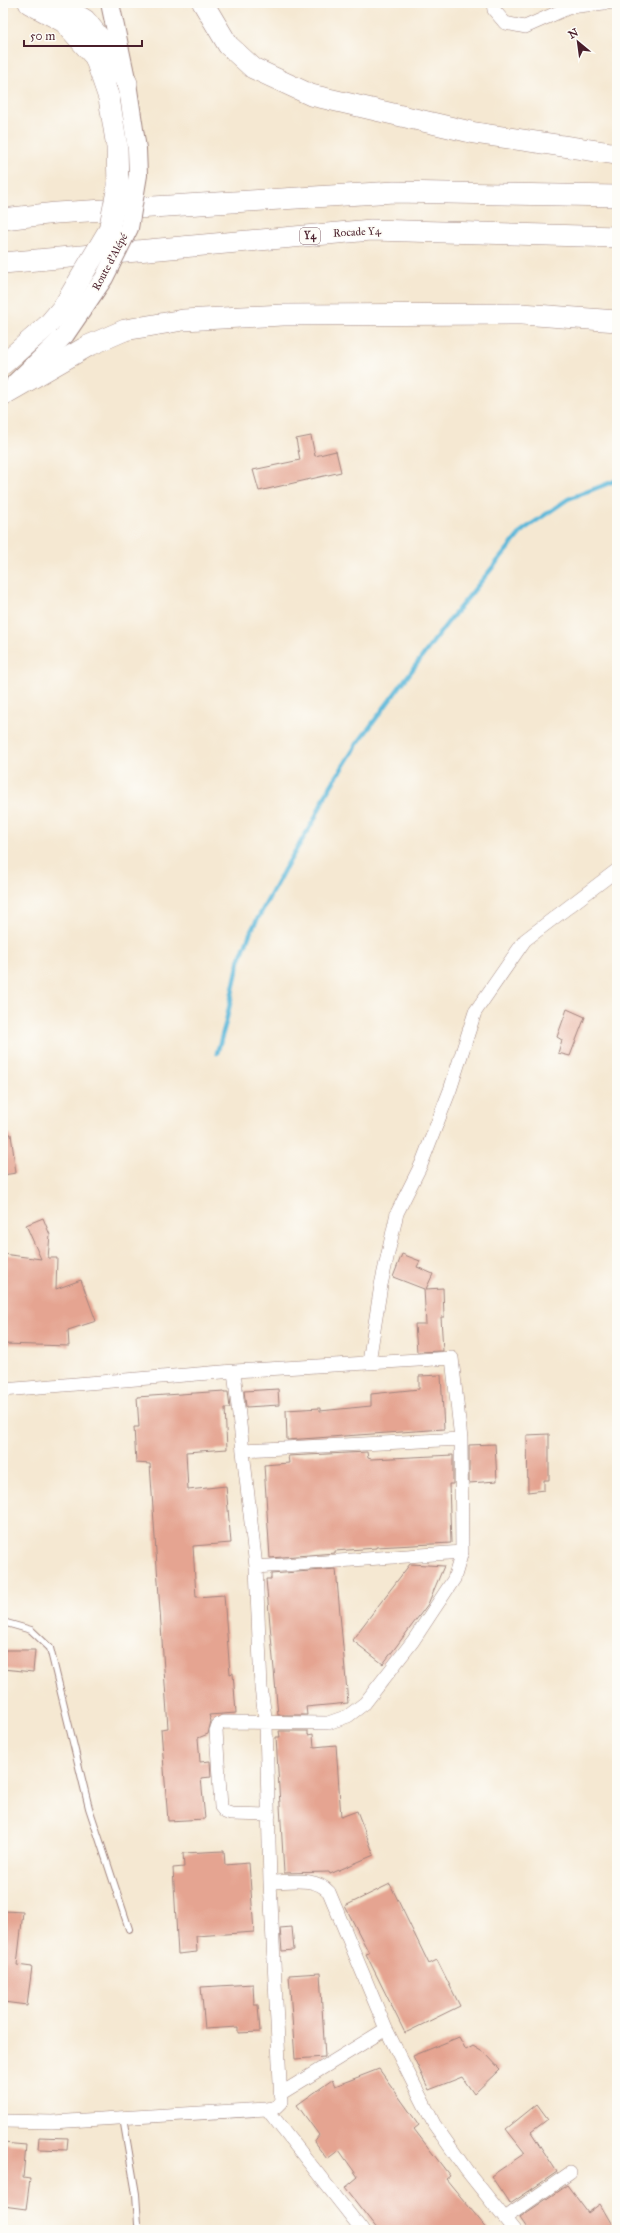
<svg xmlns="http://www.w3.org/2000/svg" width="620" height="2233" viewBox="0 0 620 2233" font-family="'IM FELL Great Primer',serif">
<style>
.lines{fill:none;stroke-linecap:round;stroke-linejoin:round}
.stream{stroke:#5ab7d9;stroke-width:4.5}
.building{fill:#e5a491}
.service-casing{stroke:#a0847e;stroke-width:8}
.minor-casing{stroke:#a0847e;stroke-width:14}
.secondary-casing{stroke:#a0847e;stroke-width:20}
.trunk-casing{stroke:#a0847e;stroke-width:22}
.service{stroke:#fff;stroke-width:6}
.minor{stroke:#fff;stroke-width:13}
.secondary{stroke:#fff;stroke-width:18}
.trunk{stroke:#fff;stroke-width:21}
.secondary-bridge-casing{stroke:#a0847e;stroke-width:20;stroke-linecap:butt}
.trunk-bridge-casing{stroke:#a0847e;stroke-width:22;stroke-linecap:butt}
.secondary-bridge{stroke:#fff;stroke-width:18}
.trunk-bridge{stroke:#fff;stroke-width:21}
.labels{text-anchor:middle;dominant-baseline:central;stroke-width:3.5;stroke-linejoin:round;paint-order:stroke}
.shield{fill:#fdfcf7;stroke:#806168;stroke-width:1}
.shield-label{font-size:10px;font-weight:bold;fill:#4a1f2b}
.street-label{font-size:11px;fill:#4a1f2b;stroke:#fdfcf7}
</style>
<rect width="100%" height="100%" fill="#fdfcf7"/>
<filter id="ink" filterUnits="userSpaceOnUse"><feTurbulence type="fractalNoise" baseFrequency=".025" numOctaves="2"/><feDisplacementMap in="SourceGraphic" scale="8" xChannelSelector="R" yChannelSelector="G"/><feConvolveMatrix kernelMatrix="1 2 1 2 8 2 1 2 1" color-interpolation-filters="sRGB"/></filter>
<filter id="wash" filterUnits="userSpaceOnUse"><feTurbulence type="fractalNoise" baseFrequency=".012" numOctaves="4" result="noise"/><feDisplacementMap in="SourceGraphic" scale="16" xChannelSelector="R" yChannelSelector="G"/><feGaussianBlur stdDeviation="0.9" result="paint"/><feColorMatrix in="noise" values="0 0 0 0 0 0 0 0 0 0 0 0 0 0 0 0 0 1.4 0 .05"/><feComposite in="paint" operator="in"/></filter>
<g filter="url(#wash)">
<rect width="100%" height="100%" fill="#f5e8d2"/>
<g class="lines">
<path class="stream" d="M 217,1053 L 226,1022 L 239,961 L 251,931 L 284,870 L 314,820 L 327,792 L 357,744 L 448,622 L 523,530 L 568,499 L 617,480"/>
</g>
<g id="blocks">
<path class="building" d="M 311,436 L 315,456 L 336,451 L 341,472 L 259,491 L 253,470 L 300,460 L 296,439 Z
M 567,1009 L 585,1017 L 570,1056 L 558,1053 L 562,1040 L 557,1037 Z
M 11,1134 L 16,1173 L 3,1175 L 3,1135 Z
M 43,1218 L 50,1235 L 48,1258 L 57,1258 L 56,1289 L 81,1280 L 96,1321 L 68,1330 L 69,1346 L 3,1344 L 3,1254 L 41,1259 L 26,1225 Z
M 402,1254 L 420,1261 L 417,1267 L 433,1274 L 426,1289 L 443,1288 L 444,1317 L 441,1317 L 443,1351 L 417,1352 L 415,1324 L 426,1324 L 424,1289 L 393,1277 Z
M 441,1375 L 444,1429 L 287,1440 L 286,1410 L 320,1408 L 320,1411 L 371,1406 L 371,1394 L 419,1389 L 419,1376 Z
M 278,1389 L 279,1405 L 246,1407 L 244,1391 Z
M 224,1391 L 224,1392 L 228,1392 L 230,1408 L 225,1408 L 227,1449 L 186,1452 L 188,1490 L 226,1486 L 231,1543 L 193,1546 L 196,1597 L 224,1595 L 230,1674 L 233,1673 L 236,1713 L 209,1715 L 211,1721 L 208,1734 L 198,1738 L 200,1762 L 210,1761 L 211,1777 L 201,1778 L 205,1819 L 168,1821 L 161,1729 L 168,1728 L 150,1464 L 136,1463 L 134,1427 L 139,1427 L 137,1397 Z
M 549,1434 L 549,1480 L 544,1480 L 544,1490 L 528,1492 L 527,1435 Z
M 495,1444 L 497,1481 L 469,1483 L 469,1445 Z
M 367,1452 L 368,1458 L 371,1459 L 453,1455 L 453,1484 L 449,1484 L 451,1543 L 376,1547 L 376,1548 L 335,1551 L 335,1553 L 270,1558 L 264,1465 L 289,1463 L 288,1456 Z
M 410,1564 L 444,1566 L 428,1604 L 383,1664 L 352,1640 Z
M 336,1569 L 348,1703 L 306,1707 L 307,1715 L 278,1715 L 266,1579 L 271,1579 L 271,1574 Z
M 5,1650 L 35,1650 L 33,1672 L 3,1669 Z
M 279,1731 L 308,1731 L 308,1735 L 313,1734 L 314,1747 L 336,1745 L 341,1817 L 357,1811 L 374,1855 L 330,1874 L 329,1872 L 284,1873 L 276,1737 L 280,1737 Z
M 224,1851 L 225,1865 L 249,1863 L 254,1932 L 196,1936 L 197,1952 L 178,1954 L 173,1868 L 184,1867 L 183,1853 Z
M 390,1884 L 429,1964 L 437,1960 L 460,2006 L 405,2033 L 366,1954 L 369,1953 L 345,1906 Z
M 4,1911 L 23,1912 L 17,1965 L 32,1967 L 27,2005 L 3,2002 Z
M 292,1927 L 294,1950 L 282,1951 L 280,1928 Z
M 320,1973 L 325,2057 L 295,2059 L 289,1975 Z
M 253,1984 L 254,2005 L 258,2005 L 260,2032 L 238,2033 L 238,2027 L 205,2029 L 201,1987 Z
M 459,2037 L 466,2050 L 473,2046 L 486,2054 L 500,2069 L 474,2094 L 462,2077 L 429,2090 L 413,2056 Z
M 379,2069 L 419,2125 L 414,2129 L 450,2176 L 446,2179 L 488,2230 L 378,2230 L 345,2188 L 358,2177 L 339,2150 L 327,2159 L 314,2142 L 319,2135 L 297,2105 L 332,2080 L 335,2086 Z
M 537,2104 L 548,2119 L 531,2132 L 557,2172 L 510,2204 L 491,2176 L 525,2153 L 506,2129 Z
M 39,2137 L 68,2138 L 67,2150 L 38,2149 Z
M 3,2143 L 26,2145 L 23,2178 L 30,2179 L 26,2209 L 3,2206 Z
M 567,2185 L 588,2213 L 600,2204 L 615,2230 L 529,2230 L 520,2217 Z"/>
</g>
</g>
<g filter="url(#ink)">
<use href="#blocks" fill-opacity="0" stroke="#a0847e" stroke-width="1"/>
<g class="lines">
<g class="service-casing">
<path id="service" d="M 3,1622 L 31,1630 L 50,1648 L 89,1808 L 129,1929
M 123,2118 L 136,2194 L 138,2224"/>
</g>
<g class="minor-casing">
<path id="minor" d="M 493,3 L 494,10 L 505,23 L 525,27 L 570,7 L 604,3
M 611,3 L 617,3
M 369,1362 L 381,1285 L 397,1213 L 421,1165 L 450,1090 L 475,1012 L 525,940 L 617,870
M 3,1390 L 234,1371 L 452,1358 L 461,1439 L 462,1552 L 454,1579 L 413,1641 L 365,1703 L 348,1716 L 328,1723 L 223,1722 L 218,1725 L 216,1731 L 221,1807 L 225,1812 L 231,1814 L 269,1815
M 243,1450 L 461,1439
M 256,1567 L 462,1552
M 270,1882 C 290,1882 315,1876 329,1892 L 386,2029 L 434,2124 L 467,2171 L 514,2230
M 280,2094 L 386,2029
M 267,2109 L 362,2230
M 3,2121 L 52,2122 L 267,2109 L 276,2107 L 281,2102 L 270,1882 L 266,1724 L 261,1688 L 256,1567 L 234,1371
M 505,2218 L 570,2173"/>
</g>
<g class="secondary-casing">
<path id="secondary" d="M 110,3 L 127,83 L 137,149
M 15,383 L 65,335"/>
</g>
<g class="trunk-casing">
<path id="trunk" d="M 29,3 L 64,22 L 95,57 L 109,98 L 117,147
M 57,3 L 85,20 L 107,47 L 127,83
M 203,3 L 228,45 L 253,68 L 311,95 L 475,133 L 617,154
M 3,219 L 56,213 L 394,192 L 617,196
M 3,263 L 371,230 L 617,237
M 3,364 L 48,325
M 3,395 L 88,346 L 125,330 L 183,320 L 283,315 L 522,314 L 617,321"/>
</g>
<use href="#service" class="service"/>
<use href="#minor" class="minor"/>
<use href="#secondary" class="secondary"/>
<use href="#trunk" class="trunk"/>
<g class="secondary-bridge-casing">
<path id="secondary-bridge" d="M 65,335 L 104,278 L 129,228 L 138,175 L 137,149"/>
</g>
<g class="trunk-bridge-casing">
<path id="trunk-bridge" d="M 48,325 L 64,306 L 109,230 L 118,186 L 117,147"/>
</g>
<use href="#secondary-bridge" class="secondary-bridge"/>
<use href="#trunk-bridge" class="trunk-bridge"/>
</g>
</g>
<g class="labels">
<rect class="shield" x="300" y="228" width="20" height="16" rx="3"/>
<g class="shield-label">
<text x="310" y="236">Y4</text>
</g>
<g class="street-label">
<text transform="translate(357 232) rotate(-3)">Rocade Y4</text>
<text transform="translate(110 262) rotate(-62)">Route d'Alépé</text>
</g>
</g>
<rect width="620" height="2233" fill="none" stroke="#fdfcf7" stroke-width="16"/>
<g transform="translate(578 42) rotate(331)" stroke="#fdfcf7" stroke-width="3" paint-order="stroke">
<path d="M0-3L7 15L0 10L-7 15Z" fill="#4a1f2b"/>
<text y="-6" font-size="11" font-weight="bold" text-anchor="middle" fill="#4a1f2b">N</text>
</g>
<path d="M24 40v6h118v-6" fill="none" stroke="#4a1f2b" stroke-width="2"/>
<text x="30" y="40" font-size="12" fill="#4a1f2b" stroke="#fdfcf7" stroke-width="3" paint-order="stroke">50 m</text>
</svg>
